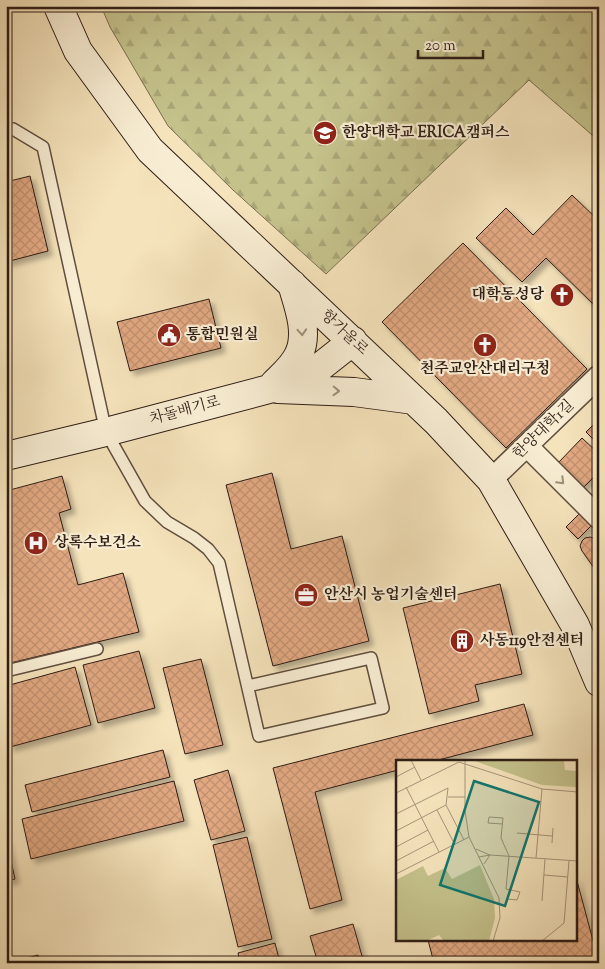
<svg xmlns="http://www.w3.org/2000/svg" width="605" height="969" viewBox="0 0 605 969" font-family="'Sorts Mill Goudy','Noto Serif KR',serif">
<style>
.forest{fill:url(#forest-firs);stroke:#796f50}
.building{fill:url(#building-cross-hatch);stroke:#2e1d15;filter:url(#shadow)}
.lines{fill:none;stroke-linecap:round;stroke-linejoin:round}
.lane-casing{stroke:#604e3e;stroke-width:14}
.street-casing{stroke:#604e3e;stroke-width:24}
.secondary-casing{stroke:#2e1d15;stroke-width:30}
.lane{stroke:#f8edd3;stroke-width:11}
.street{stroke:#f8edd3;stroke-width:21}
.secondary{stroke:#f8edd3;stroke-width:28}
.oneway{stroke:#9d8f7e}
.labels{text-anchor:middle;dominant-baseline:central;stroke-width:4.5;stroke-linejoin:round;paint-order:stroke}
.poi-label{font-size:15px;font-weight:bold;fill:#2e1d15;stroke:#f8edd3;text-anchor:start}
.street-label{font-size:15px;fill:#2e1d15;stroke:#f8edd3}
.inset-road{fill:none;stroke:#a59479;stroke-width:1}
.view{fill:#0f766e;fill-opacity:0.15;stroke:#0f766e;stroke-width:2.5}
.inset-edge{fill:none;stroke:#2e1d15;stroke-width:2.5}
</style>
<defs>
<pattern id="forest-firs" width="22" height="20" patternUnits="userSpaceOnUse" patternTransform="scale(1.25)"><rect width="22" height="20" fill="#c4c18b"/><path d="M5 1l3.5 6h-7zM16 11l3.5 6h-7z" fill="#a9a577"/></pattern>
<pattern id="building-cross-hatch" width="8" height="8" patternUnits="userSpaceOnUse" patternTransform="scale(1.25)"><rect width="8" height="8" fill="#e1a881"/><path d="M0 0l8 8M0 8l8-8" fill="none" stroke="#c1906f"/></pattern>
<filter id="shadow"><feDropShadow dx="4.5" dy="4.5" stdDeviation="2.5" flood-color="#0004"/></filter>
</defs>
<rect width="100%" height="100%" fill="#f5e3bb"/>
<filter id="stains"><feTurbulence type="fractalNoise" baseFrequency=".004" numOctaves="4"/><feColorMatrix values="0 0 0 0 .2 0 0 0 0 .09 0 0 0 0 .02 0 0 0 .5 -.17"/></filter>
<radialGradient id="worn" r=".72"><stop offset=".6" stop-color="#630" stop-opacity="0"/><stop offset="1" stop-color="#630" stop-opacity=".3"/></radialGradient>
<path class="forest" d="M 101,6 L 599,6 L 599,141 L 529,80 L 326,274 L 233,190 L 168,126 L 110,27 Z"/>
<path class="building" d="M 30,176 L 48,251 L 6,262 L 6,182 Z
M 572,195 L 599,221 L 599,302 L 595,306 L 546,258 L 522,282 L 476,238 L 506,208 L 533,235 Z
M 463,243 L 587,369 L 506,448 L 382,322 Z
M 209,299 L 221,348 L 130,371 L 117,322 Z
M 599,419 L 599,445 L 586,432 Z
M 582,438 L 599,454 L 599,472 L 583,488 L 558,463 Z
M 272,473 L 291,549 L 342,536 L 369,641 L 273,666 L 226,485 Z
M 62,476 L 71,509 L 59,513 L 78,585 L 123,573 L 139,632 L 6,664 L 6,491 Z
M 580,513 L 593,524 L 578,539 L 566,527 Z
M 590,537 L 594,538 L 599,543 L 599,575 L 582,551 L 580,546 L 582,541 L 585,538 Z
M 500,584 L 522,674 L 475,685 L 479,701 L 429,714 L 403,608 Z
M 139,651 L 155,708 L 98,723 L 83,665 Z
M 201,659 L 223,745 L 185,754 L 163,668 Z
M 75,667 L 91,725 L 10,747 L 6,731 L 6,686 Z
M 524,704 L 533,735 L 431,762 L 398,762 L 398,770 L 315,792 L 342,900 L 310,909 L 273,768 Z
M 163,750 L 170,777 L 32,812 L 25,785 Z
M 228,770 L 245,831 L 211,840 L 194,780 Z
M 174,781 L 184,821 L 31,859 L 22,819 Z
M 247,837 L 272,939 L 238,947 L 213,845 Z
M 6,838 L 15,879 L 6,881 Z
M 576,877 L 599,963 L 434,963 L 428,940 L 576,940 Z
M 353,924 L 364,963 L 318,963 L 310,936 Z
M 275,943 L 280,963 L 240,963 L 238,953 Z
M 38,955 L 40,963 L 17,963 L 16,961 Z"/>
<g class="lines">
<g class="lane-casing">
<path id="lane" d="M 6,131 L 13,129 L 43,147 L 106,432 L 145,501 L 167,522 L 194,538 L 208,549 L 219,563 L 259,736 L 383,708 L 371,658 L 248,686
M 6,671 L 97,649"/>
</g>
<g class="street-casing">
<path id="street" d="M 527,446 L 599,518
M 491,480 L 599,376"/>
</g>
<g class="secondary-casing">
<path id="secondary" d="M 58,6 L 78,51 L 150,150 L 436,421 L 491,480 L 575,625 L 599,682
M 274,384 C 283,375 294,366 299,354 C 309,332 298,305 292,284
M 278,389 L 354,392 L 414,400
M 6,456 L 106,432 L 269,389 L 320,367 L 353,341"/>
</g>
<use href="#lane" class="lane"/>
<use href="#street" class="street"/>
<use href="#secondary" class="secondary"/>
</g>
<defs><path id="oneway-chevron" d="M-2-3.5L2.5 0L-2 3.5" fill="none" stroke-width="1.6" stroke-linecap="round" stroke-linejoin="round" transform="scale(1.25)"/></defs>
<g class="oneway">
<use href="#oneway-chevron" transform="translate(302 332) rotate(86)"/>
<use href="#oneway-chevron" transform="translate(336 391) rotate(2)"/>
<use href="#oneway-chevron" transform="translate(561 481) rotate(45)"/>
</g>
<defs>
<g id="university-disc" transform="scale(1.25)"><circle r="9.5" fill="#8f2418" stroke="#f8edd3"/><path d="M0-5L7-2L0 1L-7-2ZM-4 1L0 2.5L4 1V4Q0 6-4 4Z" fill="#fff"/></g>
<g id="church-disc" transform="scale(1.25)"><circle r="9.5" fill="#8f2418" stroke="#f8edd3"/><path d="M-1.2-6h2.4v3.5h3.3v2.4h-3.3V6h-2.4V-.1h-3.3v-2.4h3.3Z" fill="#fff"/></g>
<g id="civic-disc" transform="scale(1.25)"><circle r="9.5" fill="#8f2418" stroke="#f8edd3"/><path d="M-.6-6.5H3V-4.5H.6V-3L4-1V1h2V6H-6V1h2V-1L-.6-3ZM-1.2 2.5V6h2.4V2.5Z" fill="#fff"/></g>
<g id="hospital-disc" transform="scale(1.25)"><circle r="9.5" fill="#8f2418" stroke="#f8edd3"/><path d="M-5-5h3v3.5h4V-5h3V5h-3V1.5h-4V5h-3Z" fill="#fff"/></g>
<g id="office-disc" transform="scale(1.25)"><circle r="9.5" fill="#8f2418" stroke="#f8edd3"/><path d="M-6-3h4V-5.5h4V-3h4V5H-6ZM-1-4.5V-3h2v-1.5ZM-6 0V1H6V0Z" fill="#fff"/></g>
<g id="building-disc" transform="scale(1.25)"><circle r="9.5" fill="#8f2418" stroke="#f8edd3"/><path d="M-4-6H4V6H1V3H-1V6H-4ZM-2.5-4.3h1.7v1.8h-1.7ZM.8-4.3h1.7v1.8H.8ZM-2.5-1h1.7V.8h-1.7ZM.8-1h1.7V.8H.8Z" fill="#fff"/></g>
</defs>
<g fill-rule="evenodd">
<use href="#university-disc" x="325" y="133"/>
<use href="#church-disc" x="562" y="295"/>
<use href="#civic-disc" x="169" y="335"/>
<use href="#church-disc" x="485" y="345"/>
<use href="#hospital-disc" x="36" y="543"/>
<use href="#office-disc" x="306" y="595"/>
<use href="#building-disc" x="462" y="641"/>
</g>
<g class="labels">
<g class="poi-label">
<text x="342" y="133">한양대학교 ERICA캠퍼스</text>
<text x="544" y="295" text-anchor="end">대학동성당</text>
<text x="186" y="335">통합민원실</text>
<text x="485" y="369" text-anchor="middle">천주교안산대리구청</text>
<text x="54" y="543">상록수보건소</text>
<text x="324" y="595">안산시 농업기술센터</text>
<text x="480" y="641">사동119안전센터</text>
</g>
<g class="street-label">
<text transform="translate(344 333) rotate(43)">항가울로</text>
<text transform="translate(185 411) rotate(-15)">차돌배기로</text>
<text transform="translate(544 430) rotate(-44)">한양대학1길</text>
</g>
</g>
<g transform="translate(396 760)">
<rect width="181" height="181" fill="#f5e3bb"/>
<path d="M 84,105 L 98,139 L 99,158 L 93,181 L 48,181 L 43,175 L 30,181 L 0,181 L 0,120 L 27,106 L 32,116 L 49,108 L 56,119 Z" fill="#c4c18b"/>
<path d="M 76,0 L 168,0 L 169,10 L 180,11 L 180,27 L 146,25 Z" fill="#c4c18b"/>
<path class="inset-road" d="M 15,0 L 25,20M 69,0 L 69,51 L 73,77 L 103,138 L 104,158 L 97,181M 0,17 L 19,7M 10,27 L 43,92M 0,33 L 63,2 L 146,29 L 182,32M 52,37 L 69,37M 41,50 L 59,85M 0,54 L 52,28 L 50,45 L 68,80M 107,64 L 92,63 L 93,57 L 107,58 L 105,78 L 113,96 L 110,129 L 124,132 L 121,140 L 111,139M 0,71 L 50,45M 121,73 L 156,76M 156,83 L 157,68M 0,87 L 32,70M 80,89 L 94,95 L 88,104M 83,97 L 94,95 L 182,101M 140,98 L 146,29M 0,101 L 38,81M 0,114 L 73,77M 148,115 L 172,117M 146,141 L 149,99M 146,181 L 168,163 L 173,101"/>
<path class="view" d="M 78,21 L 143,42 L 109,146 L 44,125 Z"/>
<rect width="181" height="181" class="inset-edge"/>
</g>
<rect width="605" height="969" fill="none" stroke="#f5e3bb" stroke-width="25"/>
<rect x="8" y="8" width="590" height="954" fill="none" stroke="#2e1d15" stroke-width="2.5"/>
<rect x="12" y="12" width="580" height="944" fill="none" stroke="#2e1d15"/>
<path d="M418 50v8h65v-8" fill="none" stroke="#2e1d15" stroke-width="2.5"/>
<text x="425" y="50" font-size="15" fill="#2e1d15" stroke="#f8edd3" stroke-width="4" paint-order="stroke">20 m</text>
<rect width="100%" height="100%" filter="url(#stains)"/>
<rect width="100%" height="100%" fill="url(#worn)"/>
</svg>
